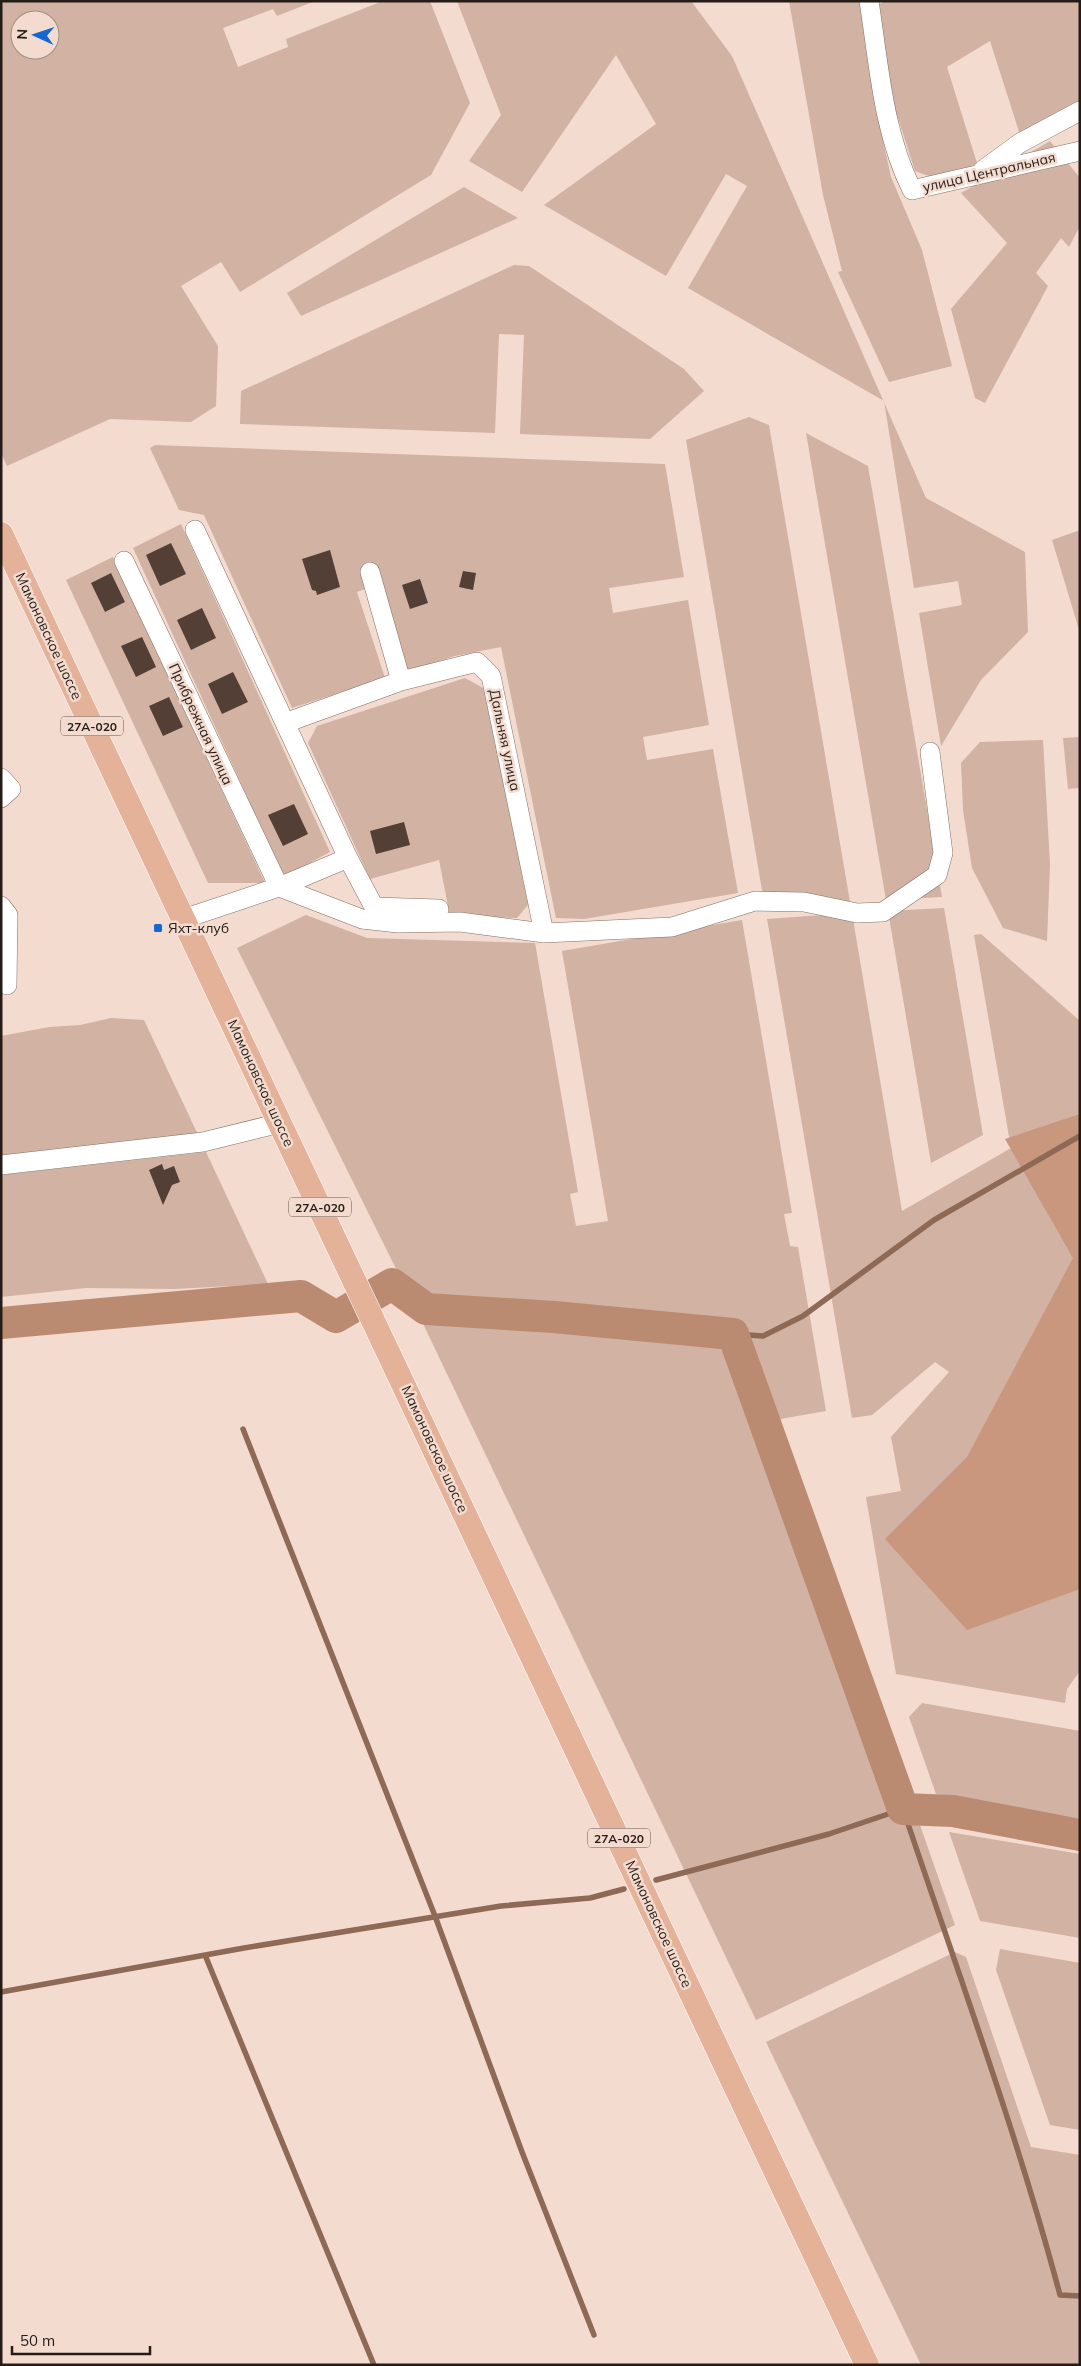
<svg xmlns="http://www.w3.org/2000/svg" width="1081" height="2366" viewBox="0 0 1081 2366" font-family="Mulish,sans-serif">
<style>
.green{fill:#d1b2a3;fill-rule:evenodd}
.forest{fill:#c8977e}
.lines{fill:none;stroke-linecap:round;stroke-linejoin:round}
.stream{stroke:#8d6956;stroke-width:5.5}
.river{stroke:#ba8a71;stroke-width:32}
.building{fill:#533f35}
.minor-casing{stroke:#846e63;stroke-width:20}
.major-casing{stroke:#fff;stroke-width:25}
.minor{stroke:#fff;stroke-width:19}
.major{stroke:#e4b298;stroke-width:24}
.poi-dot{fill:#1667d1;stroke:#f4dbcf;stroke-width:2}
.labels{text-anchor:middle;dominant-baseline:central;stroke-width:5;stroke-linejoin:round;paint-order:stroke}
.shield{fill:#f4dbcf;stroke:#63554e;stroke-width:1}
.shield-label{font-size:12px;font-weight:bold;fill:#251c17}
.street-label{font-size:14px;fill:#251c17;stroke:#f4dbcf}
.poi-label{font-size:14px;fill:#251c17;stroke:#f4dbcf;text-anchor:start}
</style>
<rect width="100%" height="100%" fill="#f4dbcf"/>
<path class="green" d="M 1,1 L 315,1 L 277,16 L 273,9 L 223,28 L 238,67 L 288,47 L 286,39 L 383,1 L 430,1 L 470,103 L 431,175 L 240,292 L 221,262 L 181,286 L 218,346 L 216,406 L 191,422 L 110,419 L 7,466 L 1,453 ZM 20,20 L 50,20 L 50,50 L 20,50 Z
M 457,1 L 691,1 L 732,56 L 926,498 L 1025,552 L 1028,632 L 981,680 L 941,746 L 919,613 L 962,605 L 958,581 L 914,588 L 884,401 L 688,288 L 747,186 L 726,174 L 666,276 L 544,205 L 656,124 L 616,55 L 522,192 L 469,161 L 501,115 Z
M 789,1 L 861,1 L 874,100 L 891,177 L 922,250 L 952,366 L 889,382 L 838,272 L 842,271 L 823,195 Z
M 885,1 L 1080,1 L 1080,105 L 1021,138 L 990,41 L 947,67 L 977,163 L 945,182 L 915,171 L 891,96 L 876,6 Z
M 1050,141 L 1080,178 L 1080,226 L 1069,247 L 1061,238 L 1036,273 L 1048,286 L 985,403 L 975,398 L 951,309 L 1007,243 L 961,193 Z
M 464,187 L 518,218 L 301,316 L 287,293 Z
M 514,265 L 529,266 L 684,369 L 704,391 L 650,439 L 520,434 L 524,335 L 499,334 L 495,433 L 240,424 L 241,391 Z
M 749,417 L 769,425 L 850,902 L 765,908 L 686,440 Z
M 806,433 L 868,466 L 942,897 L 886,900 Z
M 155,445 L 665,464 L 684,577 L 609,588 L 613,613 L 688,600 L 709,725 L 643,737 L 647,760 L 713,749 L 738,893 L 584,919 L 556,918 L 501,647 L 455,656 L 408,671 L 379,584 L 357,592 L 385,678 L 292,708 L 204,515 L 179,510 L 150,448 Z
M 181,524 L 330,852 L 284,877 L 133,548 Z
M 1080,530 L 1080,633 L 1052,540 Z
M 113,557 L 265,883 L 208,883 L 66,580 Z
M 465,678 L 485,689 L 528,905 L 517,918 L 450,916 L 439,860 L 370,879 L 308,743 L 317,726 Z
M 1080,737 L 1080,788 L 1068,789 L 1063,738 Z
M 1043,740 L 1050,864 L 1047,941 L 1003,928 L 972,868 L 963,810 L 961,763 L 980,742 Z
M 944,908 L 983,1135 L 931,1163 L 888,911 Z
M 852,913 L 902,1211 L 1011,1148 L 974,935 L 981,934 L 1080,1021 L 1080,1671 L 1067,1689 L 1065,1703 L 896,1674 L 866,1497 L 901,1491 L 891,1437 L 949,1372 L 935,1362 L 872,1415 L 852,1418 L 767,919 Z
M 306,915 L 367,938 L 535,943 L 578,1192 L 570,1194 L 576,1226 L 608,1221 L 562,951 L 742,920 L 792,1213 L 784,1214 L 790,1246 L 798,1247 L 826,1411 L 775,1420 L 873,1691 L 955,1925 L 756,2020 L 415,1307 L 237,948 Z
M 111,1018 L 144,1020 L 200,1139 L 1,1162 L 1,1036 L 49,1027 L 80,1025 Z
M 206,1152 L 268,1284 L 174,1289 L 86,1288 L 1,1297 L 1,1175 Z
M 922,1703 L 1080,1731 L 1080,1819 L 936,1794 L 909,1717 Z
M 949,1832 L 1080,1854 L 1080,1938 L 980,1921 Z
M 1000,1949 L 1080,1963 L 1080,2130 L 1050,2125 L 996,1970 Z
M 955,1952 L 966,1957 L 1031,2147 L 1080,2155 L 1080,2365 L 921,2365 L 766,2042 Z"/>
<path class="forest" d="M 1080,1114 L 1080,1589 L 967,1630 L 885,1539 L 967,1457 L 1073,1258 L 1005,1139 Z"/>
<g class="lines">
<path class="stream" d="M 733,1334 L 763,1336 L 803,1316 L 934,1220 L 1080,1136
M 243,1429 L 435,1916 L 522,2152 L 594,2335
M 656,1880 L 829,1834 L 903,1809 C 957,1970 1016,2130 1060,2295 L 1080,2296
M 205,1955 L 374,2365
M 1,1992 L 244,1948 L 501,1906 L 590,1898 L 624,1889"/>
<path class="river" d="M 1,1323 L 301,1296 L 336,1317 L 392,1284 L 426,1309 L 554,1317 L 733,1334 L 903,1809 L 953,1811 L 1080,1835"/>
</g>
<path class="building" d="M 171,543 L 186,574 L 160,586 L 146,555 Z
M 330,550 L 340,587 L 317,595 L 316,591 L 312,590 L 302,559 Z
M 463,571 L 476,573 L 473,590 L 459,587 Z
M 111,573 L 125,602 L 105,612 L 91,583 Z
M 420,579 L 428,603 L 410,609 L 402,585 Z
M 202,608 L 216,638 L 191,650 L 177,620 Z
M 142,637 L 156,667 L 136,677 L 121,646 Z
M 233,672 L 248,702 L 222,714 L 208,684 Z
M 169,697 L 183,727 L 163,736 L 149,706 Z
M 294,804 L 308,834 L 283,846 L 268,815 Z
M 404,822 L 410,845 L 376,854 L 370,831 Z
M 162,1164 L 164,1170 L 174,1166 L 180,1182 L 172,1185 L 163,1205 L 149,1170 Z"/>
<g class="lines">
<g class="minor-casing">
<path id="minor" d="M 869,1 C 879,65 883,132 912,190 L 1080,151
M 983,170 L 1020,143 L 1080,111
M 195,530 L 348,858 L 374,907 L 439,909
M 124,561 L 279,887 L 362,919 L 398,923 L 460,922 L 544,933 L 672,927 L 755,901 L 804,902 L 857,913 L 883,912 L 937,875 L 943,853 L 930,752
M 370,572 L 401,681
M 285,723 L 401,681 L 477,662 L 491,676 L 544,933
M 1,778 L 11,789 L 1,798
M 1,906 L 8,915 L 7,985
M 183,919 L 279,887 L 348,858
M 1,1165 L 203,1142 L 280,1123"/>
</g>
<g class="major-casing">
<path id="major" d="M 1,534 L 867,2365"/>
</g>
<use href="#minor" class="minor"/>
<use href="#major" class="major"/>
</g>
<rect class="poi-dot" x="153" y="923" width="10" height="10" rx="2.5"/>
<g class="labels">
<g class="shield">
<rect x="61" y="716.5" width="62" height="19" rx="4"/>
<rect x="289" y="1197.5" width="62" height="19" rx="4"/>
<rect x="588" y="1828.5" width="62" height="19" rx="4"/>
</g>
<g class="shield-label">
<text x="92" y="726">27А-020</text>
<text x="320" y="1207">27А-020</text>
<text x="619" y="1838">27А-020</text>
</g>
<g class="street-label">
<text transform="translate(989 172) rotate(-13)">улица Центральная</text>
<text transform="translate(49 636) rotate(65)">Мамоновское шоссе</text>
<text transform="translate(201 724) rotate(65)">Прибрежная улица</text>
<text transform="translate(505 740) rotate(78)">Дальняя улица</text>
<text transform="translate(261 1083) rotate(65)">Мамоновское шоссе</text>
<text transform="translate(435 1449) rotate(65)">Мамоновское шоссе</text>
<text transform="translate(659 1924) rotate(65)">Мамоновское шоссе</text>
</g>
<g class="poi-label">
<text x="168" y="928">Яхт-клуб</text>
</g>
</g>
<rect width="1081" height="2366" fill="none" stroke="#251c17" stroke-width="5"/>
<g transform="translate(35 35) rotate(273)"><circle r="24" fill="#f4dbcf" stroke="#a18f85"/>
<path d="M0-4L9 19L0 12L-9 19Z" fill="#1667d1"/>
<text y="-8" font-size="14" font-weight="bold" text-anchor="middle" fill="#251c17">N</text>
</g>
<path d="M12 2346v8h138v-8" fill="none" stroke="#251c17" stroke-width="2.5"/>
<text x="20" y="2346" font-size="15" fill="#251c17" stroke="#f4dbcf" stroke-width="4" paint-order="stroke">50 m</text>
</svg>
